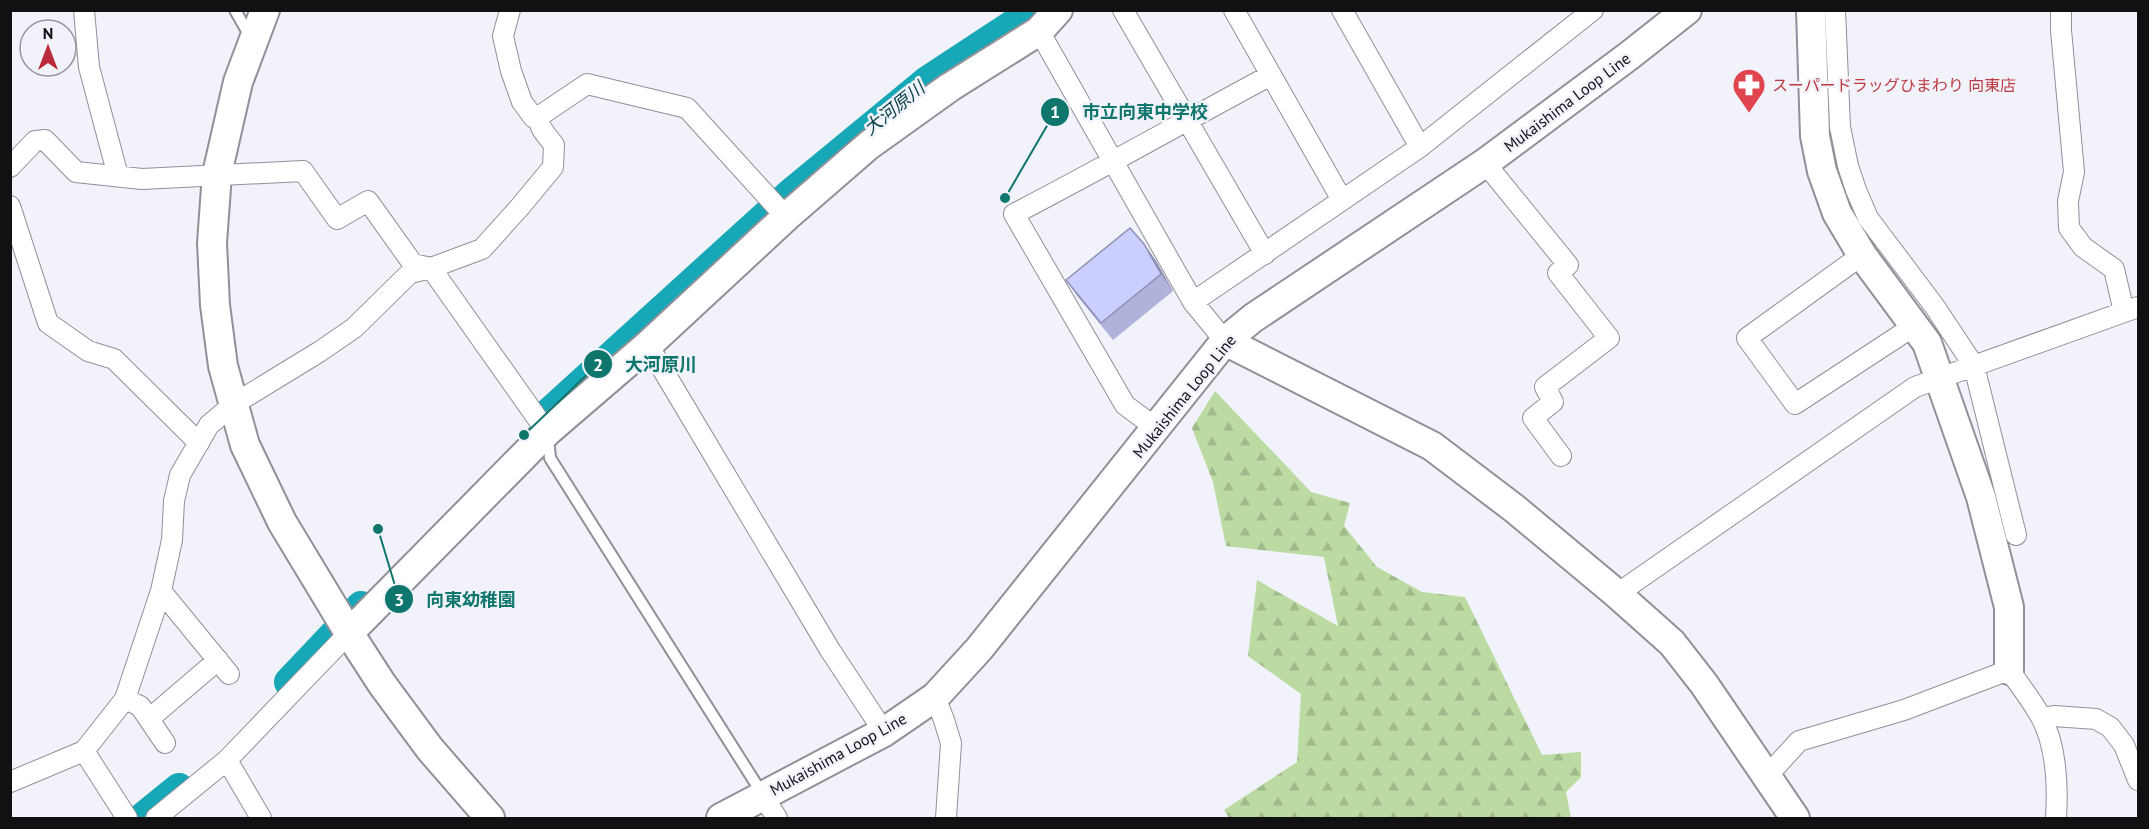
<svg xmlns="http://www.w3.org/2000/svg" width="2149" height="829" viewBox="0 0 2149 829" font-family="'PT Sans','Noto Sans JP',sans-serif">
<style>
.forest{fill:url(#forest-firs)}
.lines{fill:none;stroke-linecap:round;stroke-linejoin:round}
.river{stroke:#16a8b6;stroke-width:30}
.lane-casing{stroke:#909098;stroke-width:14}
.street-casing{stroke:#909098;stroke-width:22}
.secondary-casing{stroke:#909098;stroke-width:32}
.lane{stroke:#fff;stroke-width:10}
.street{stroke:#fff;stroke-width:20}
.secondary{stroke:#fff;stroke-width:28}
.wall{fill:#afb2db}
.shaded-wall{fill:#8e91b2}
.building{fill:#cbcfff;stroke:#8e91b2;stroke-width:1.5}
.labels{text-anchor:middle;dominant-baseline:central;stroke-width:5;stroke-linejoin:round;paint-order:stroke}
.health-label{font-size:16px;fill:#be3a42;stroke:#f1f2fa;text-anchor:start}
.street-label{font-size:16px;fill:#111114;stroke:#f1f2fa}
.water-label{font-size:18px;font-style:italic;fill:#094349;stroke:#f1f2fa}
.leader{fill:none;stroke:#0f766e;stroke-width:2}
.callout-dot{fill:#0f766e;stroke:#f1f2fa;stroke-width:2}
.mark-label{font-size:18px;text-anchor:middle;font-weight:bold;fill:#fff}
.callout-label{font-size:18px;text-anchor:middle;font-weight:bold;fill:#0f766e;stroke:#f1f2fa;stroke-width:5;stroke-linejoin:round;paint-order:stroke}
</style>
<defs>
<pattern id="forest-firs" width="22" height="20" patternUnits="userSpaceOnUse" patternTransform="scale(1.5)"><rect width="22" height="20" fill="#bbdba2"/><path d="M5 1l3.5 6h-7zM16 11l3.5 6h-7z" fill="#a0bb8b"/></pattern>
</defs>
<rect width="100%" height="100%" fill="#f1f2fa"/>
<path class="forest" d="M 1215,391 L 1311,492 L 1350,503 L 1344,526 L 1377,567 L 1422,592 L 1465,597 L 1542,755 L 1581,752 L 1581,777 L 1566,792 L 1571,818 L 1229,818 L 1224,810 L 1297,762 L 1301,694 L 1248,656 L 1257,580 L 1338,626 L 1324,557 L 1226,546 L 1213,482 L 1192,428 Z"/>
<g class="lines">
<path class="river" d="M 543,418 L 791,193 L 927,81 L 1035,10
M 289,682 L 361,606
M 142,818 L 179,788"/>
<g class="lane-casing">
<path id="lane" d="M 235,10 L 247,31 L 252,34
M 548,438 L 550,458 L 763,795"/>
</g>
<g class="street-casing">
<path id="street" d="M 84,10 L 89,67 L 118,176
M 510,10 L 503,36 L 511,71 L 522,102 L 534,118 L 539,119
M 1123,10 L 1265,254
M 1234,10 L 1342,200
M 1342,10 L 1420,147
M 1835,10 L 1840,127 L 1848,166 L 1856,190 L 1868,218 L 1935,307 L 1974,366 L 2016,535
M 2061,10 L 2061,30 L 2074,172 L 2068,201 L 2069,228 L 2083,247 L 2114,269 L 2124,312
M 1039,31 L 1193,302 L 1225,341
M 1485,163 L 1568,265 L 1558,273 L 1609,338 L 1545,387 L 1553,402 L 1533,418 L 1561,456
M 10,167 L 35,141 L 45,140 L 76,172 L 142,179 L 303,171 L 337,219 L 368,201 L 413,264 L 431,268 L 542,425
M 10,206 L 48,323 L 88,351 L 114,359 L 199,443
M 1862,255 L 1747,338 L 1795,404 L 1914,326
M 1193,302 L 1420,147 L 1593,10
M 648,345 L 830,650 L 884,732
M 1156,428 L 1125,405 L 1014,214 C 1101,169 1185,121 1271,75
M 161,591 L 229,674
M 1617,594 L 1915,387 L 2138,307
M 935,697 L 944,720 L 951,743 L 946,818
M 125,699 L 140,706 L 165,743
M 2042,718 L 2054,716 L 2096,719 L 2110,727 L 2124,745 L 2138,780
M 149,719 L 218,660
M 84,751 L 127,818
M 227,760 L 261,818
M 1767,776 L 1799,741 L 1904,710 L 2009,670 C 2020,685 2032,701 2041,717 C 2057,747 2058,786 2056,818
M 10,782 L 84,751 L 125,699 L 161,591 L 172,540 L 174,501 L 180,475 L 209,425 L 234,404 L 319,352 L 354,328 L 410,273 L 431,268 L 482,249 L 519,208 L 553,167 L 554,145 C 548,136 535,126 541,115 L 587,84 L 687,108 L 786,217
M 763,796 L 777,818
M 156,818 L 227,760 L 349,633"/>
</g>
<g class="secondary-casing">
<path id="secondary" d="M 265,10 L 238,82 L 217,174 L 212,243 L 215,305 L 223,366 L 245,445 L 282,522 L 349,633 L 382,684 L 430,749 L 490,818
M 1811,10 L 1815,136 L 1822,171 L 1837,213 L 1862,255 L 1927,343 L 1981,497 L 2009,607 L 2009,670
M 1225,341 L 1432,446 L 1515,509 L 1617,594 L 1672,643 L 1704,684 L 1795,818
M 349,633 L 548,431 L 648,345 L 786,217 L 869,145 L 950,87 L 1039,31 L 1058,10
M 721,818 L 884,732 L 935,697 L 979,649 L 1225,341 L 1253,318 L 1485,163 L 1630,55 L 1687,10"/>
</g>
<use href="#lane" class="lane"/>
<use href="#street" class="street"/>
<use href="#secondary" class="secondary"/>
</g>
<path class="wall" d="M 1144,244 L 1156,261 L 1173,291 L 1113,340 L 1078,297 L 1066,280 Z"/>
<path class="shaded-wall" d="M 1144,244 L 1156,261 L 1173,291 L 1161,274 Z"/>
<path class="building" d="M 1130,228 L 1144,244 L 1161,274 L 1101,323 L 1066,280 Z"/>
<defs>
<g id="pharmacy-pin" transform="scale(1.725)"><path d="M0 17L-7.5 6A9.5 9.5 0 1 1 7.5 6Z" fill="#e0444e" stroke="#f1f2fa"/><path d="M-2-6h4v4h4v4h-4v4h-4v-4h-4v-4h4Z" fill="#fff"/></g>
</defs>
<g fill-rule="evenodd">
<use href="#pharmacy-pin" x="1749" y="85"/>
</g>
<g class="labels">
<g class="health-label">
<text x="1772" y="85">スーパードラッグひまわり 向東店</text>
</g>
<g class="street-label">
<text transform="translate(1567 102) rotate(-37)">Mukaishima Loop Line</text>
<text transform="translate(1184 396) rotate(-51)">Mukaishima Loop Line</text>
<text transform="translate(838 754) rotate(-29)">Mukaishima Loop Line</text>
</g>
<g class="water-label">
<text transform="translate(894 108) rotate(-39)">大河原川</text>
</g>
</g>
<path class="leader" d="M1005 198L1055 112M524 435L598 364M378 529L399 599"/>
<g class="callout-dot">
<circle cx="1005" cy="198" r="6"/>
<circle cx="524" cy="435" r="6"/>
<circle cx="378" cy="529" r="6"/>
<circle cx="1055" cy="112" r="15"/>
<circle cx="598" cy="364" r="15"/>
<circle cx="399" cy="599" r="15"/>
</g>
<g class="mark-label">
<text x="1055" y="118">1</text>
<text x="598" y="371">2</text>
<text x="399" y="606">3</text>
</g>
<g class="callout-label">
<text x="1145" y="118">市立向東中学校</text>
<text x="661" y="371">大河原川</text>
<text x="471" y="606">向東幼稚園</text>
</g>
<rect width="2149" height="829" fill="none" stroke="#111114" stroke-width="24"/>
<g transform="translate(48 48)"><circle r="28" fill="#f1f2fa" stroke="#97989e" stroke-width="1.5"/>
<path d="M0-4.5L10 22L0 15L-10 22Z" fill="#bb2a38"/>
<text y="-9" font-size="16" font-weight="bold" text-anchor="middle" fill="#111114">N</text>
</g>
</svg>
